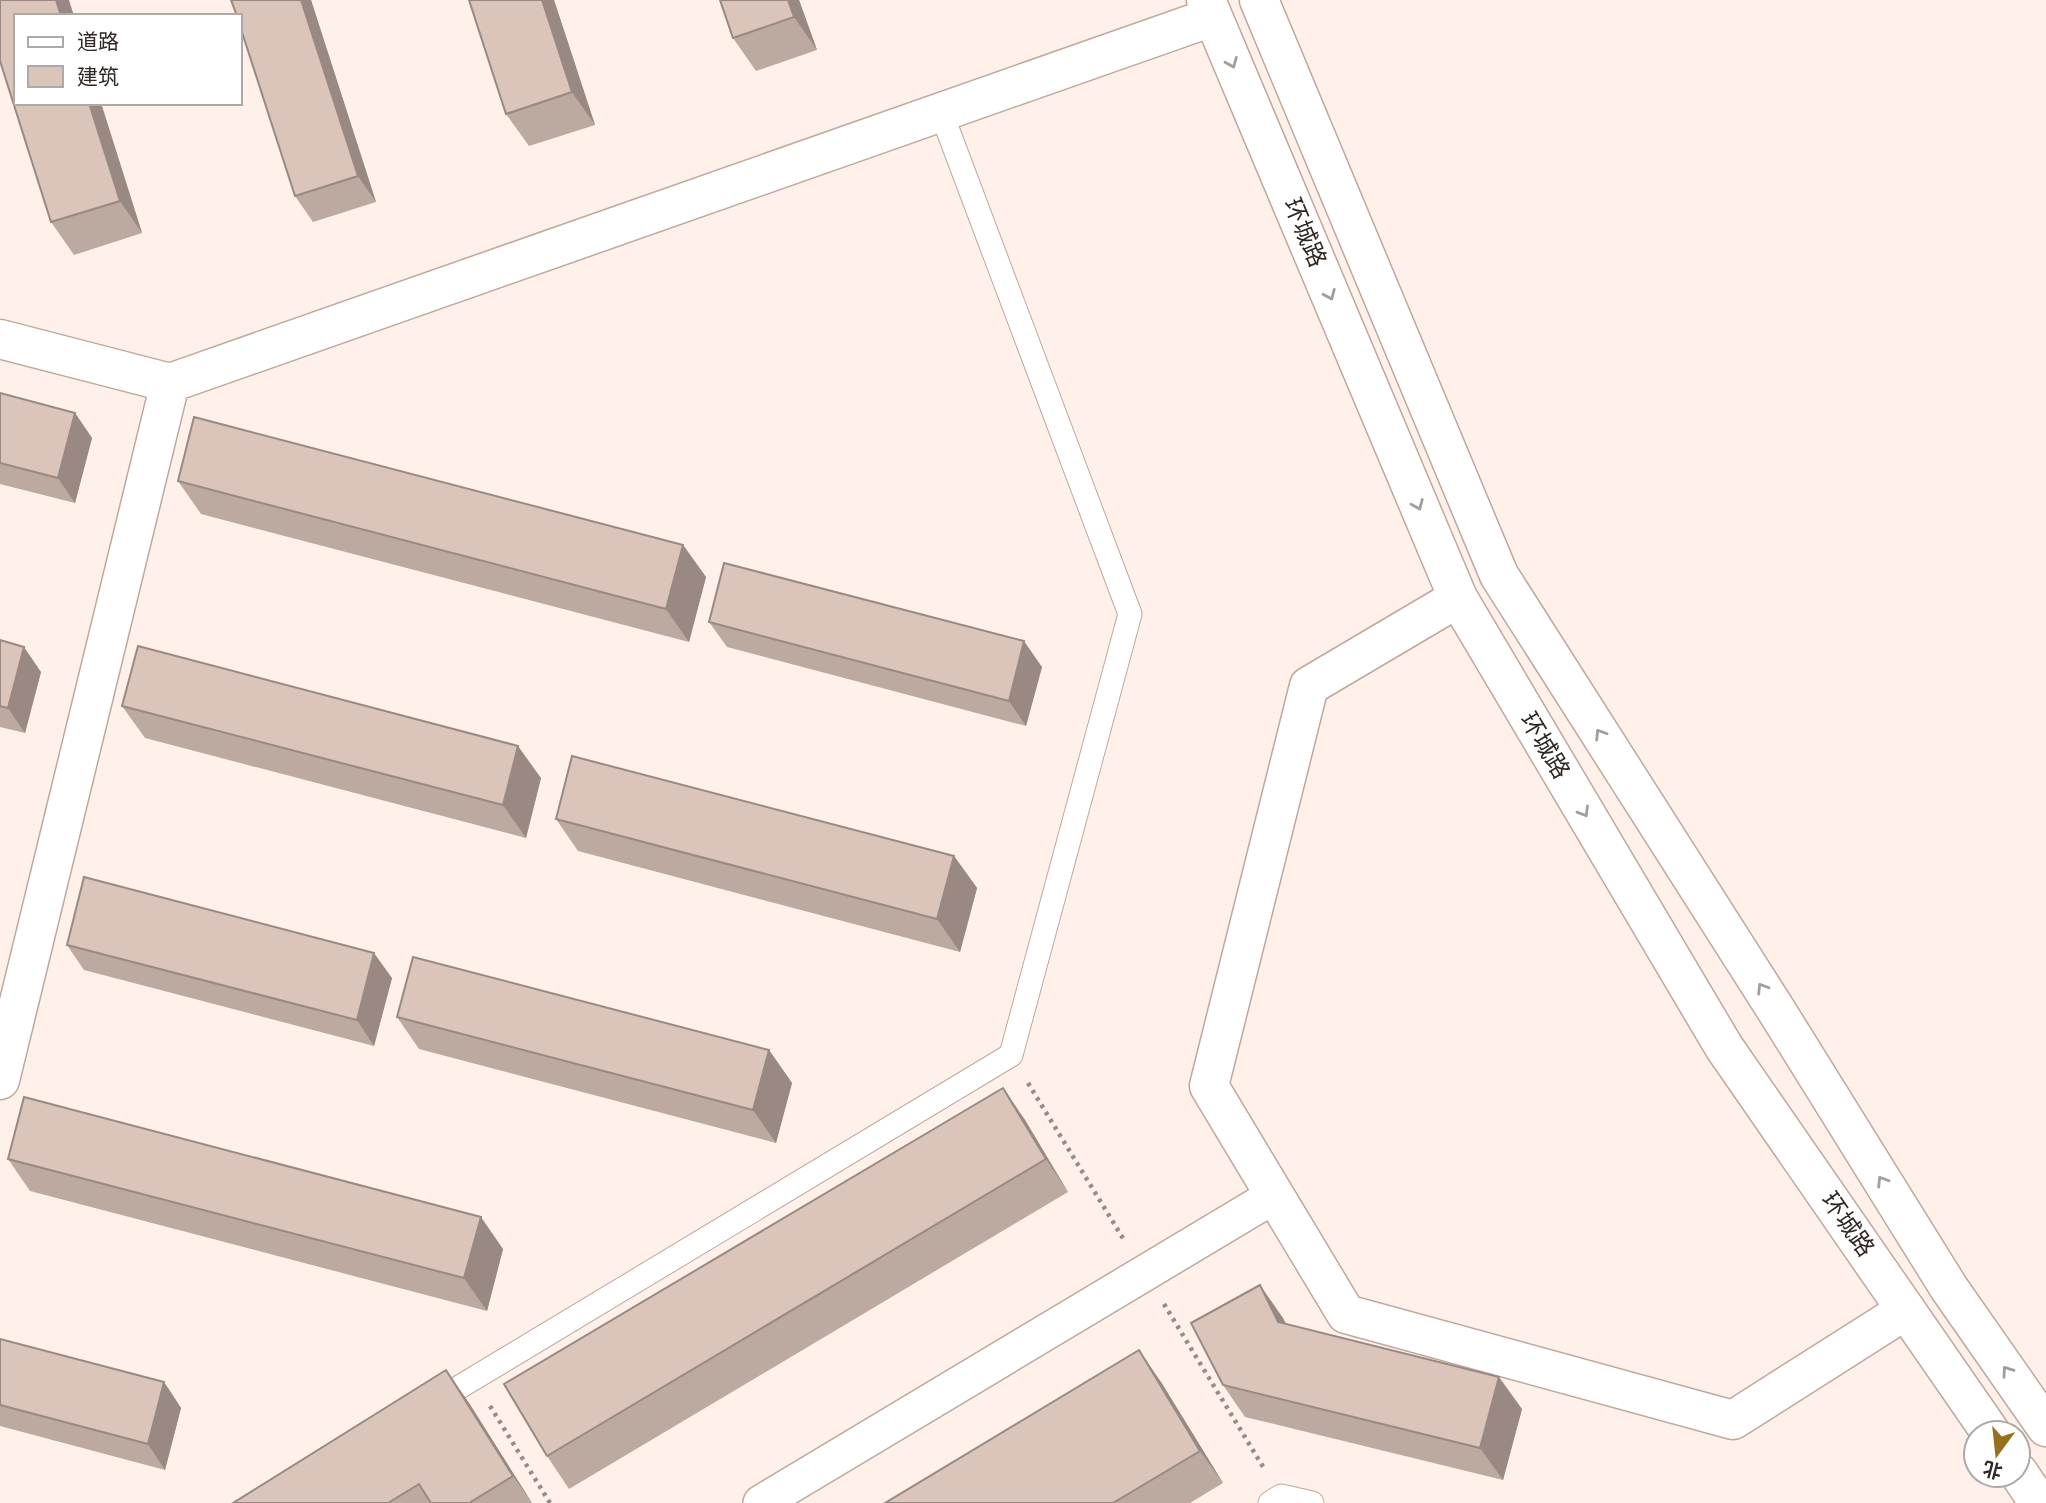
<svg xmlns="http://www.w3.org/2000/svg" width="2046" height="1503" viewBox="0 0 2046 1503" font-family="'Alegreya Sans','Noto Sans SC',sans-serif">
<style>
.lines{fill:none;stroke-linecap:round;stroke-linejoin:round}
.service-casing{stroke:#bfa89d;stroke-width:25}
.pedestrian-casing{stroke:#bfa89d;stroke-width:38}
.minor-casing{stroke:#bfa89d;stroke-width:41}
.primary-casing{stroke:#bfa89d;stroke-width:41}
.path{stroke:#978b85;stroke-width:4.5;stroke-dasharray:3.5 5;stroke-linecap:butt}
.service{stroke:#fff;stroke-width:23}
.pedestrian{stroke:#fff;stroke-width:35}
.minor{stroke:#fff;stroke-width:38}
.primary{stroke:#fff;stroke-width:38}
.wall{fill:#bca99f}
.shaded-wall{fill:#998982}
.building{fill:#dbc4b9;stroke:#998982;stroke-width:2}
.oneway{stroke:#a29e9c}
.labels{text-anchor:middle;dominant-baseline:central;stroke-width:5;stroke-linejoin:round;paint-order:stroke}
.street-label{font-size:24px;fill:#312824;stroke:#fff}
</style>
<rect width="100%" height="100%" fill="#fff0e9"/>
<g class="lines">
<g class="service-casing">
<path id="service" d="M 433,1403 L 1011,1055 L 1130,614 L 941,112
M 1270,1503 L 1281,1496 L 1312,1503"/>
</g>
<g class="pedestrian-casing">
<path id="pedestrian" d="M 761,1503 L 1275,1195"/>
</g>
<g class="minor-casing">
<path id="minor" d="M 0,339 L 170,383
M 1458,598 L 1309,686 L 1209,1086 L 1346,1314 L 1733,1420 L 1906,1310
M 0,1080 L 170,383 L 1212,17"/>
</g>
<g class="primary-casing">
<path id="primary" d="M 1206,0 L 1458,598 L 1724,1047 L 1991,1433
M 1259,0 L 1499,575 L 1778,1013 L 1949,1288 L 2046,1427
M 2018,1472 L 2039,1503"/>
</g>
<path class="path" d="M 1028,1083 L 1124,1240
M 1164,1304 L 1265,1470
M 490,1406 L 550,1503"/>
<use href="#service" class="service"/>
<use href="#pedestrian" class="pedestrian"/>
<use href="#minor" class="minor"/>
<use href="#primary" class="primary"/>
</g>
<path class="wall" d="M 311,0 L 376,202 L 313,222 L 295,196 Z
M 554,0 L 595,125 L 529,146 L 506,114 Z
M 799,0 L 817,50 L 756,71 L 733,38 Z
M 101,103 L 142,233 L 74,255 L 51,222 Z
M 0,393 L 75,413 L 92,438 L 75,503 L 0,484 Z
M 178,481 L 683,545 L 706,577 L 689,642 L 201,514 Z
M 709,622 L 1042,667 L 1026,726 L 727,647 Z
M 0,640 L 41,672 L 25,733 L 0,727 Z
M 122,706 L 541,778 L 526,838 L 145,738 Z
M 556,819 L 954,856 L 977,888 L 960,952 L 578,851 Z
M 67,945 L 392,978 L 374,1046 L 84,970 Z
M 397,1017 L 769,1050 L 792,1083 L 776,1143 L 419,1049 Z
M 1003,1088 L 1025,1120 L 1068,1192 L 569,1489 L 547,1456 Z
M 8,1159 L 503,1249 L 487,1311 L 30,1191 Z
M 1283,1318 L 1286,1324 L 1522,1409 L 1503,1480 L 1245,1417 L 1223,1385 Z
M 0,1339 L 164,1382 L 181,1408 L 165,1470 L 0,1426 Z
M 446,1370 L 469,1403 L 532,1503 L 233,1503 Z
M 1161,1382 L 1223,1483 L 1190,1503 L 885,1503 Z"/>
<path class="shaded-wall" d="M 56,0 L 69,0 L 74,16 L 61,16 Z
M 301,0 L 311,0 L 376,202 L 358,176 Z
M 542,0 L 554,0 L 595,125 L 572,92 Z
M 788,0 L 799,0 L 817,50 L 794,17 Z
M 89,103 L 101,103 L 142,233 L 120,201 Z
M 75,413 L 92,438 L 75,503 L 58,478 Z
M 683,545 L 706,577 L 689,642 L 666,609 Z
M 1024,641 L 1042,667 L 1026,726 L 1009,701 Z
M 24,647 L 41,672 L 25,733 L 8,708 Z
M 518,746 L 541,778 L 526,838 L 503,805 Z
M 954,856 L 977,888 L 960,952 L 937,919 Z
M 374,953 L 392,978 L 374,1046 L 357,1020 Z
M 769,1050 L 792,1083 L 776,1143 L 753,1110 Z
M 1003,1088 L 1025,1120 L 1068,1192 L 1046,1159 Z
M 481,1217 L 503,1249 L 487,1311 L 464,1278 Z
M 1260,1285 L 1283,1318 L 1301,1355 L 1278,1322 Z
M 1139,1350 L 1161,1382 L 1223,1483 L 1200,1451 Z
M 446,1370 L 469,1403 L 532,1503 L 513,1476 Z
M 1499,1377 L 1522,1409 L 1503,1480 L 1480,1448 Z
M 164,1382 L 181,1408 L 165,1470 L 148,1444 Z"/>
<path class="building" d="M 0,0 L 56,0 L 61,16 L 16,16 L 16,103 L 89,103 L 120,201 L 51,222 L 0,61 Z
M 231,0 L 301,0 L 358,176 L 295,196 L 240,26 L 240,16 L 237,16 Z
M 469,0 L 542,0 L 572,92 L 506,114 Z
M 720,0 L 788,0 L 794,17 L 733,38 Z
M 0,393 L 75,413 L 58,478 L 0,463 Z
M 194,417 L 683,545 L 666,609 L 178,481 Z
M 724,563 L 1024,641 L 1009,701 L 709,622 Z
M 0,640 L 24,647 L 8,708 L 0,706 Z
M 138,646 L 518,746 L 503,805 L 122,706 Z
M 572,756 L 954,856 L 937,919 L 556,819 Z
M 84,877 L 374,953 L 357,1020 L 67,945 Z
M 413,957 L 769,1050 L 753,1110 L 397,1017 Z
M 1003,1088 L 1046,1159 L 547,1456 L 504,1384 Z
M 24,1097 L 481,1217 L 464,1278 L 8,1159 Z
M 1260,1285 L 1278,1322 L 1499,1377 L 1480,1448 L 1223,1385 L 1191,1323 Z
M 0,1339 L 164,1382 L 148,1444 L 0,1405 Z
M 1139,1350 L 1200,1451 L 1113,1503 L 885,1503 Z
M 446,1370 L 513,1476 L 469,1503 L 431,1503 L 419,1484 L 388,1503 L 233,1503 Z"/>
<defs><path id="oneway-chevron" d="M-2-3.5L2.5 0L-2 3.5" fill="none" stroke-width="1.6" stroke-linecap="round" stroke-linejoin="round" transform="scale(1.75)"/></defs>
<g class="oneway">
<use href="#oneway-chevron" transform="translate(1232 63) rotate(67)"/>
<use href="#oneway-chevron" transform="translate(1330 295) rotate(67)"/>
<use href="#oneway-chevron" transform="translate(1418 505) rotate(67)"/>
<use href="#oneway-chevron" transform="translate(1600 734) rotate(-122)"/>
<use href="#oneway-chevron" transform="translate(1584 812) rotate(59)"/>
<use href="#oneway-chevron" transform="translate(1762 988) rotate(-122)"/>
<use href="#oneway-chevron" transform="translate(1882 1181) rotate(-122)"/>
<use href="#oneway-chevron" transform="translate(2007 1371) rotate(-125)"/>
</g>
<g class="labels">
<g class="street-label">
<text transform="translate(1304 233) rotate(67)">环城路</text>
<text transform="translate(1544 746) rotate(59)">环城路</text>
<text transform="translate(1847 1225) rotate(55)">环城路</text>
</g>
</g>
<rect x="14" y="14" width="228" height="91" fill="#ffffff" stroke="#ada9a7" stroke-width="2"/>
<rect x="28" y="37" width="35" height="10" fill="#ffffff" stroke="#ada9a7" stroke-width="2"/>
<text x="77" y="49" font-size="21" fill="#312824">道路</text>
<rect x="28" y="66" width="35" height="21" fill="#dbc4b9" stroke="#ada9a7" stroke-width="2"/>
<text x="77" y="84" font-size="21" fill="#312824">建筑</text>
<g transform="translate(1997 1454) rotate(195)"><circle r="33" fill="#ffffff" stroke="#ada9a7" stroke-width="2"/>
<path d="M0-5L12 26L0 18L-12 26Z" fill="#96711b"/>
<text y="-10" font-size="19" font-weight="bold" text-anchor="middle" fill="#312824">北</text>
</g>
</svg>
